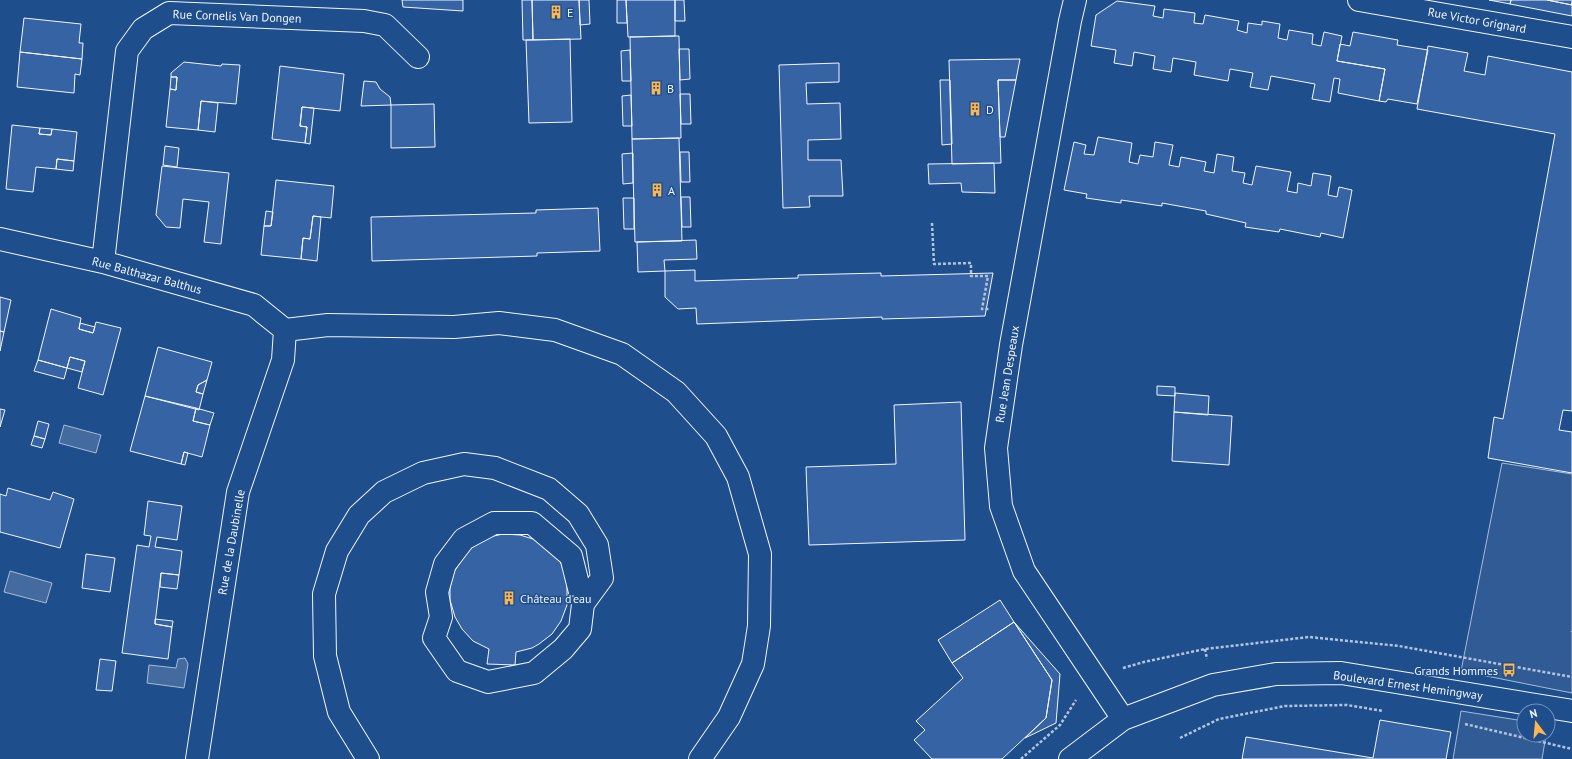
<svg xmlns="http://www.w3.org/2000/svg" width="1572" height="759" viewBox="0 0 1572 759" font-family="'PT Sans',sans-serif">
<style>
.built{fill:#305b95;stroke:#a8bbd7}
.water{fill:#446ba0;stroke:#a8bbd7}
.building{fill:#3563a3;stroke:#f2f6ff}
.lines{fill:none;stroke-linecap:round;stroke-linejoin:round}
.minor-casing{stroke:#f2f6ff;stroke-width:24}
.path{stroke:#b3c4dc;stroke-width:2.5;stroke-dasharray:3 2;stroke-linecap:butt}
.minor{stroke:#1f4e8c;stroke-width:22}
.labels{text-anchor:middle;dominant-baseline:central;stroke-width:3;stroke-linejoin:round;paint-order:stroke}
.poi-label{font-size:12px;fill:#f2f6ff;stroke:#1f4e8c;text-anchor:start}
.street-label{font-size:12px;fill:#f2f6ff;stroke:#1f4e8c}
</style>
<rect width="100%" height="100%" fill="#1f4e8c"/>
<path class="built" d="M 1502,463 L 1572,474 L 1572,693 L 1461,671 Z
M 1461,711 L 1524,721 L 1524,735 L 1546,735 L 1542,759 L 1453,759 Z"/>
<path class="water" d="M 64,425 L 101,435 L 96,453 L 59,443 Z
M 10,571 L 52,583 L 46,603 L 4,592 Z
M 185,658 L 188,664 L 184,688 L 147,683 L 149,665 L 176,668 L 178,659 Z"/>
<path class="building" d="M 402,0 L 463,0 L 463,11 L 403,7 Z
M 522,0 L 532,0 L 533,40 L 523,40 Z
M 532,0 L 579,0 L 581,39 L 533,40 Z
M 579,0 L 589,0 L 590,24 L 580,25 Z
M 617,0 L 626,0 L 627,23 L 617,23 Z
M 626,0 L 675,0 L 675,36 L 628,37 Z
M 675,0 L 684,0 L 685,21 L 675,21 Z
M 1489,0 L 1511,0 L 1510,4 Z
M 1511,0 L 1547,0 L 1572,5 L 1572,2 L 1572,16 L 1510,4 Z
M 1547,0 L 1572,0 L 1572,5 Z
M 1117,1 L 1155,6 L 1153,16 L 1163,18 L 1164,9 L 1195,13 L 1194,23 L 1203,24 L 1205,15 L 1239,21 L 1237,30 L 1247,33 L 1248,23 L 1262,25 L 1262,21 L 1280,24 L 1278,38 L 1287,40 L 1289,30 L 1313,34 L 1312,44 L 1321,46 L 1324,32 L 1342,36 L 1337,61 L 1385,69 L 1379,101 L 1338,93 L 1340,79 L 1334,78 L 1330,102 L 1312,99 L 1315,84 L 1271,76 L 1268,90 L 1250,87 L 1253,73 L 1230,69 L 1228,81 L 1194,75 L 1196,62 L 1173,58 L 1171,72 L 1153,69 L 1155,56 L 1134,52 L 1132,66 L 1114,63 L 1116,50 L 1091,46 L 1096,15 Z
M 24,18 L 81,24 L 79,43 L 83,43 L 82,59 L 20,52 Z
M 1353,32 L 1398,40 L 1397,45 L 1428,50 L 1417,104 L 1388,99 L 1386,102 L 1379,101 L 1385,69 L 1337,61 L 1340,44 L 1350,46 Z
M 675,36 L 679,36 L 681,138 L 632,139 L 630,37 Z
M 570,39 L 572,122 L 529,123 L 526,40 Z
M 1428,46 L 1468,53 L 1464,71 L 1485,75 L 1488,56 L 1572,72 L 1572,411 L 1563,410 L 1559,430 L 1572,432 L 1572,473 L 1488,458 L 1494,417 L 1503,419 L 1555,134 L 1417,109 Z
M 679,49 L 689,49 L 690,79 L 680,80 Z
M 630,50 L 631,81 L 622,81 L 621,51 Z
M 20,52 L 82,59 L 80,75 L 75,74 L 74,93 L 17,87 Z
M 1020,59 L 1016,80 L 998,80 L 1001,163 L 952,164 L 949,60 Z
M 184,62 L 221,66 L 222,64 L 240,65 L 236,104 L 201,101 L 198,130 L 166,127 L 170,89 L 176,90 L 177,77 L 171,77 L 171,73 Z
M 839,63 L 839,82 L 806,83 L 807,104 L 840,103 L 841,139 L 808,140 L 808,160 L 841,160 L 843,196 L 809,196 L 810,207 L 783,208 L 779,65 Z
M 280,66 L 344,74 L 340,111 L 302,107 L 300,126 L 307,127 L 305,143 L 272,139 Z
M 171,77 L 177,77 L 176,90 L 170,89 Z
M 940,80 L 950,80 L 952,144 L 942,145 Z
M 998,80 L 1016,80 L 1005,137 L 1000,137 Z
M 364,81 L 376,82 L 380,89 L 390,97 L 391,105 L 361,106 Z
M 680,94 L 690,94 L 691,124 L 681,124 Z
M 631,95 L 632,126 L 623,126 L 622,96 Z
M 201,101 L 218,103 L 215,132 L 198,130 Z
M 434,104 L 435,147 L 391,148 L 391,105 Z
M 302,107 L 314,108 L 310,144 L 305,143 L 307,127 L 300,126 Z
M 12,125 L 40,128 L 39,134 L 51,135 L 52,129 L 77,132 L 74,161 L 57,159 L 56,169 L 36,167 L 33,192 L 6,189 Z
M 40,128 L 52,129 L 51,135 L 39,134 Z
M 1098,137 L 1132,143 L 1129,162 L 1138,164 L 1140,155 L 1153,157 L 1155,142 L 1173,145 L 1169,165 L 1179,167 L 1181,157 L 1206,162 L 1204,171 L 1214,173 L 1217,154 L 1234,157 L 1232,171 L 1245,173 L 1243,183 L 1252,185 L 1256,166 L 1291,172 L 1287,191 L 1297,193 L 1298,183 L 1311,186 L 1313,173 L 1331,176 L 1328,195 L 1337,197 L 1339,187 L 1352,190 L 1343,238 L 1321,233 L 1320,237 L 1280,229 L 1279,232 L 1245,227 L 1246,223 L 1206,214 L 1206,211 L 1162,203 L 1162,206 L 1121,200 L 1121,203 L 1086,198 L 1087,194 L 1064,190 L 1074,142 L 1086,145 L 1084,154 L 1094,155 Z
M 679,138 L 682,241 L 635,242 L 632,139 Z
M 165,146 L 179,148 L 177,167 L 163,165 Z
M 680,152 L 689,152 L 690,182 L 681,182 Z
M 633,153 L 633,183 L 623,184 L 622,154 Z
M 57,159 L 74,161 L 73,171 L 56,169 Z
M 994,163 L 995,193 L 962,192 L 961,183 L 929,184 L 928,164 Z
M 162,166 L 229,173 L 221,244 L 204,242 L 209,202 L 183,199 L 180,228 L 166,227 L 156,215 Z
M 276,180 L 334,186 L 331,218 L 313,216 L 310,239 L 303,238 L 301,259 L 261,255 L 264,226 L 271,226 Z
M 681,197 L 690,197 L 691,227 L 682,227 Z
M 623,198 L 634,198 L 634,229 L 624,229 Z
M 598,208 L 600,251 L 537,253 L 537,256 L 372,261 L 371,217 L 536,213 L 536,210 Z
M 266,211 L 273,212 L 271,226 L 264,226 Z
M 313,216 L 321,217 L 317,261 L 301,259 L 303,238 L 310,239 Z
M 696,240 L 697,259 L 664,260 L 665,271 L 638,272 L 637,242 Z
M 695,270 L 695,281 L 798,278 L 798,275 L 881,273 L 881,276 L 993,273 L 985,316 L 882,319 L 882,317 L 697,324 L 696,308 L 678,309 L 665,297 L 665,271 Z
M 0,297 L 11,300 L 4,332 L 0,331 Z
M 51,309 L 81,318 L 79,329 L 93,333 L 96,322 L 121,328 L 103,395 L 78,388 L 85,361 L 70,357 L 67,368 L 38,360 Z
M 80,323 L 95,327 L 93,333 L 79,329 Z
M 0,331 L 4,332 L 0,351 Z
M 158,347 L 212,362 L 207,380 L 198,385 L 196,392 L 203,394 L 199,410 L 145,396 Z
M 70,357 L 85,361 L 82,372 L 67,368 Z
M 38,360 L 67,368 L 64,379 L 34,371 Z
M 207,380 L 203,394 L 196,392 L 198,385 Z
M 1157,386 L 1175,387 L 1175,396 L 1157,395 Z
M 1175,393 L 1209,396 L 1208,415 L 1174,412 Z
M 145,396 L 196,408 L 193,421 L 210,425 L 202,457 L 184,452 L 181,464 L 130,451 Z
M 961,402 L 965,540 L 809,545 L 806,467 L 896,464 L 894,405 Z
M 196,408 L 214,413 L 210,425 L 193,421 Z
M 0,409 L 5,410 L 0,427 Z
M 1174,412 L 1232,416 L 1229,465 L 1172,461 Z
M 38,421 L 49,424 L 45,439 L 34,436 Z
M 34,436 L 45,439 L 42,448 L 31,445 Z
M 184,452 L 188,453 L 185,465 L 181,464 Z
M 8,488 L 50,500 L 53,492 L 74,499 L 60,548 L 0,532 L 0,494 L 6,496 Z
M 148,501 L 182,506 L 177,540 L 157,537 L 155,547 L 182,551 L 179,575 L 161,573 L 155,624 L 172,627 L 168,659 L 122,653 L 137,545 L 149,547 L 151,536 L 144,535 Z
M 503,534 L 520,535 L 536,540 L 556,557 L 561,563 L 567,580 L 567,605 L 561,621 L 552,634 L 539,644 L 532,648 L 516,652 L 515,665 L 487,664 L 489,649 L 473,641 L 462,629 L 455,617 L 450,600 L 450,588 L 454,572 L 468,550 L 489,537 Z
M 86,554 L 115,558 L 110,592 L 82,588 Z
M 161,573 L 179,575 L 177,589 L 160,587 Z
M 1000,600 L 1014,622 L 952,663 L 938,640 Z
M 155,619 L 173,621 L 172,627 L 155,624 Z
M 1014,622 L 1060,674 L 1056,723 L 1025,738 L 1046,718 L 1052,680 Z
M 1014,622 L 1052,680 L 1046,718 L 1002,759 L 932,759 L 914,740 L 925,730 L 916,721 L 963,678 L 952,663 Z
M 100,659 L 116,661 L 112,691 L 96,690 Z
M 1380,720 L 1451,732 L 1446,759 L 1242,759 L 1246,737 L 1373,758 Z"/>
<g class="lines">
<g class="minor-casing">
<path id="minor" d="M 1075,0 L 1070,21 L 1011,345 L 996,448 L 1001,506 L 1024,571 L 1123,719
M 1359,0 L 1572,37
M 0,239 L 103,262 L 254,305 L 285,330
M 103,262 L 127,51 L 143,29 L 169,13 L 364,21 L 385,25 L 418,57
M 285,330 L 328,325 L 454,327 L 499,323 L 555,330 L 622,354 L 676,392 L 716,436 L 738,477 L 760,554 L 759,626 L 753,664 L 729,717 L 700,759
M 197,759 L 238,492 L 283,360 L 285,330
M 368,759 L 339,712 L 325,656 L 324,594 L 337,551 L 359,515 L 384,492 L 423,473 L 464,464 L 495,468 L 549,489 L 578,514 L 597,545 L 602,578 L 583,604 L 580,629 L 563,649 L 534,673 L 488,682 L 457,671 L 434,638 L 441,617 L 437,592 L 445,564 L 464,539 L 494,523 L 532,523 L 571,556 L 583,604
M 1070,759 L 1123,719 L 1213,685 L 1276,674 L 1341,673 L 1572,711"/>
</g>
<path class="path" d="M 932,223 L 934,264 L 971,263 L 971,276 L 988,276 L 982,309 L 989,309
M 1572,631 L 1572,632
M 1205,649 L 1207,659
M 1123,668 L 1144,662 L 1205,649 L 1309,637 L 1399,646 L 1572,677
M 1465,724 L 1572,749
M 1180,738 L 1219,719 L 1285,706 L 1347,705 L 1383,711
M 1021,759 L 1060,725 L 1076,700"/>
<use href="#minor" class="minor"/>
</g>
<defs>
<g id="building-bare" transform="scale(1.08)"><path d="M-4-6H4V6H1V3H-1V6H-4ZM-2.5-4.3h1.7v1.8h-1.7ZM.8-4.3h1.7v1.8H.8ZM-2.5-1h1.7V.8h-1.7ZM.8-1h1.7V.8H.8Z" fill="#ffb74d" stroke="#1f4e8c" stroke-width="2.5" paint-order="stroke"/></g>
<g id="bus-bare" transform="scale(1.08)"><path d="M-5-6H5V4H4V6H2V4H-2V6H-4V4H-5ZM-3.5-4V0h7V-4ZM-3.5 1.2v1.5H-2V1.2ZM2 1.2v1.5H3.5V1.2Z" fill="#ffb74d" stroke="#1f4e8c" stroke-width="2.5" paint-order="stroke"/></g>
</defs>
<g fill-rule="evenodd">
<use href="#building-bare" x="556" y="12"/>
<use href="#building-bare" x="656" y="88"/>
<use href="#building-bare" x="975" y="109"/>
<use href="#building-bare" x="657" y="190"/>
<use href="#building-bare" x="509" y="598"/>
<use href="#bus-bare" x="1509" y="670"/>
</g>
<g class="labels">
<g class="poi-label">
<text x="567" y="12">E</text>
<text x="667" y="88">B</text>
<text x="986" y="109">D</text>
<text x="668" y="190">A</text>
<text x="520" y="598">Château d'eau</text>
<text x="1498" y="670" text-anchor="end">Grands Hommes</text>
</g>
<g class="street-label">
<text transform="translate(237 16) rotate(2)">Rue Cornelis Van Dongen</text>
<text transform="translate(1477 20) rotate(10)">Rue Victor Grignard</text>
<text transform="translate(147 275) rotate(15)">Rue Balthazar Balthus</text>
<text transform="translate(1007 374) rotate(-81)">Rue Jean Despeaux</text>
<text transform="translate(231 542) rotate(-80)">Rue de la Daubinelle</text>
<text transform="translate(1408 685) rotate(8)">Boulevard Ernest Hemingway</text>
</g>
</g>
<g transform="translate(1536 723) rotate(344)"><circle r="19" fill="#1f4e8c" stroke="#7391ba"/>
<path d="M0-3L7 15L0 10L-7 15Z" fill="#ffb74d"/>
<text y="-6" font-size="11" font-weight="bold" text-anchor="middle" fill="#f2f6ff">N</text>
</g>
</svg>
